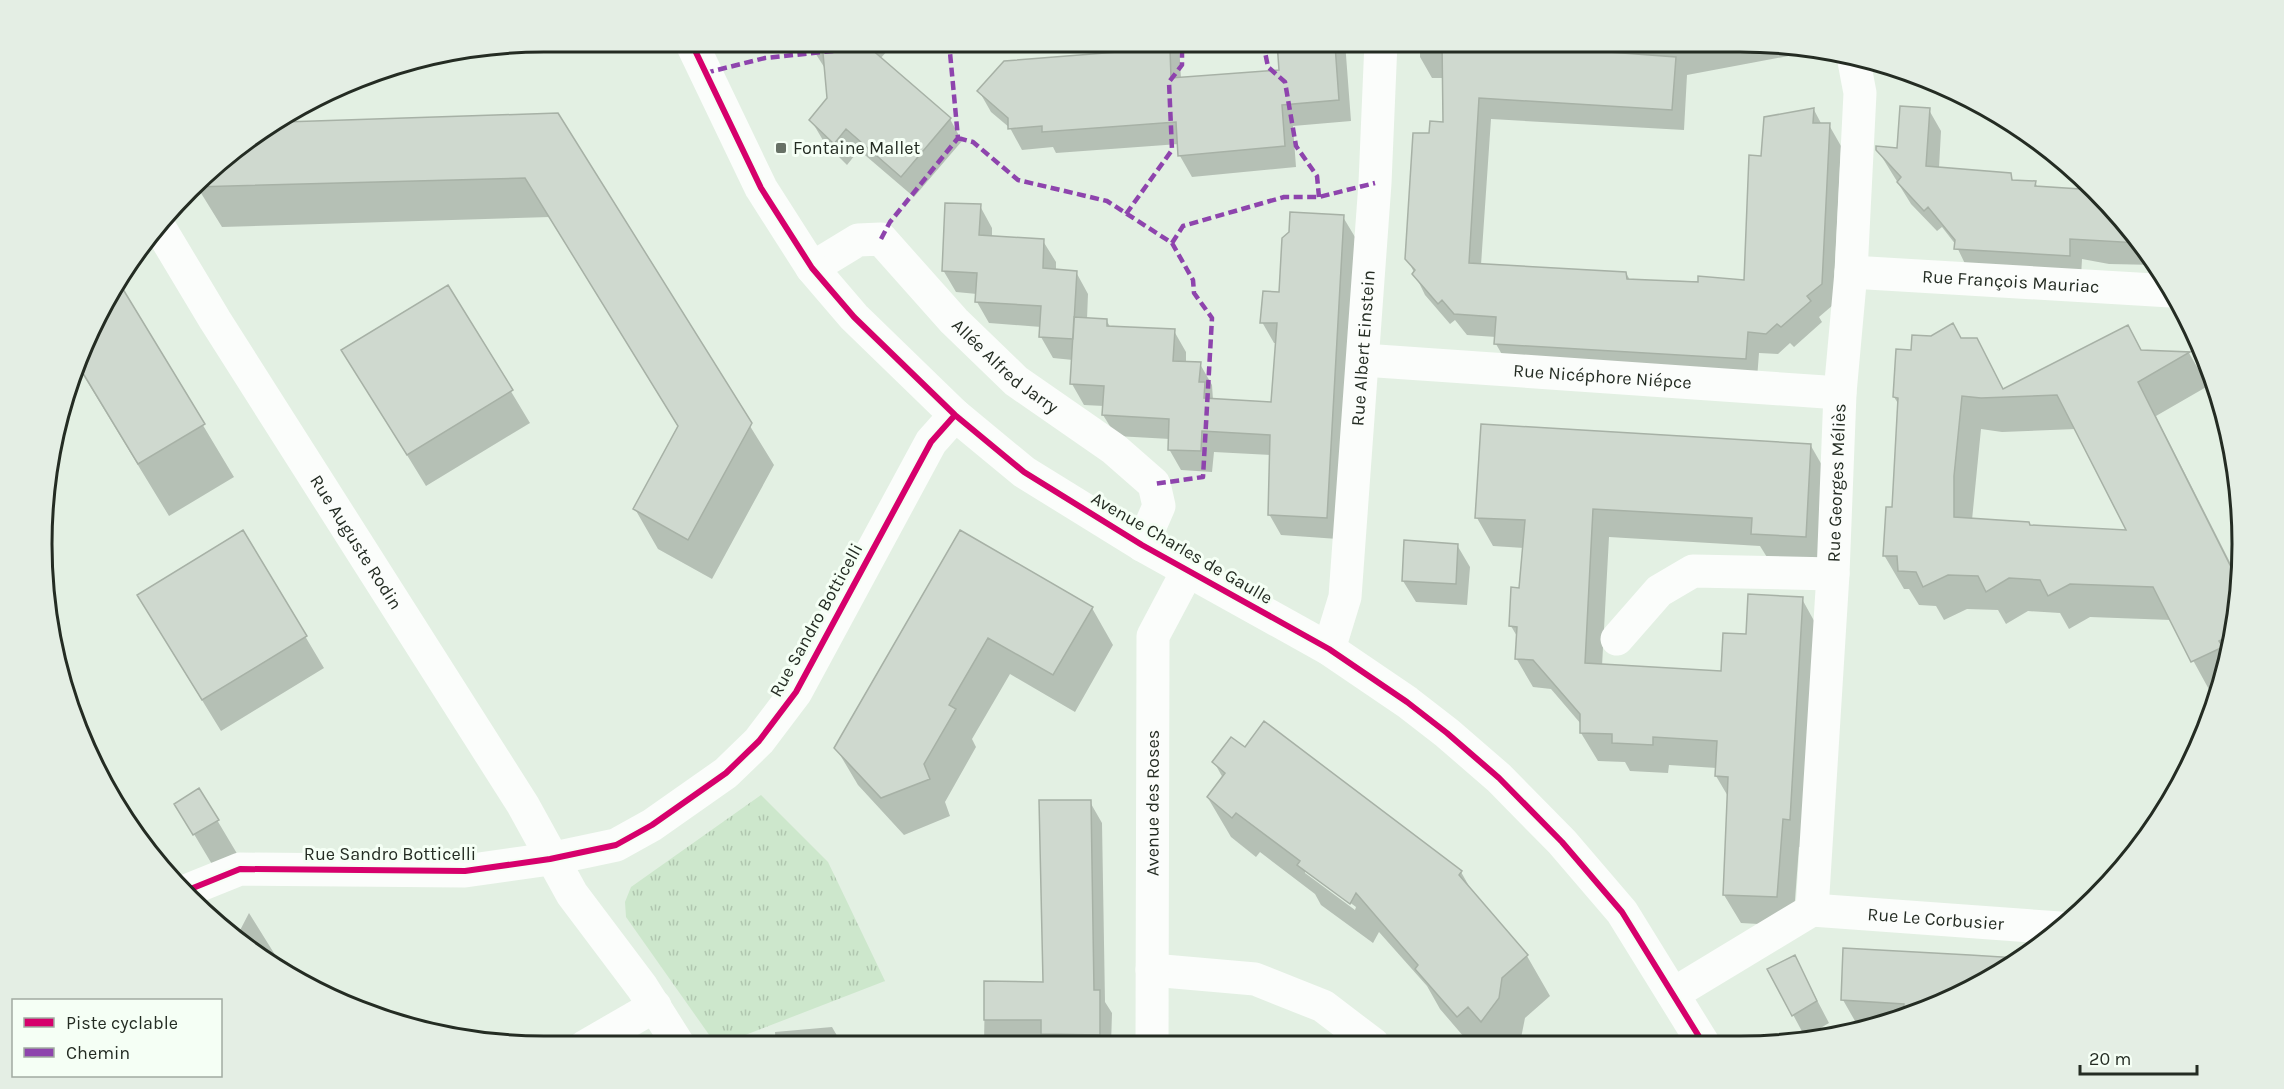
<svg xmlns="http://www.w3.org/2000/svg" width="2284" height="1089" viewBox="0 0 2284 1089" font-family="Karla,sans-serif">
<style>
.grass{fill:url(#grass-tufts)}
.shadow{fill:#0003;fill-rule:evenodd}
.building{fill:#cfd9cf;stroke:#a7b1a6;stroke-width:1.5;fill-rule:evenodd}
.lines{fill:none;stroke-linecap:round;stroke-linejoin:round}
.street{stroke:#fbfdfb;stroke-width:33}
.secondary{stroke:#fbfdfb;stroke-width:33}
.quiet{stroke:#8e44ad;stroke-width:4.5;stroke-dasharray:9 4.5;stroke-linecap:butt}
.cycleway-casing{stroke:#f5fff5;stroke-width:10}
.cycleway{stroke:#d6006c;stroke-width:6}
.poi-dot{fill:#677166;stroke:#f5fff5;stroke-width:2}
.labels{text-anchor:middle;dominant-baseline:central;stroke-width:6;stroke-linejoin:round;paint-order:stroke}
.poi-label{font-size:18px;fill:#242c23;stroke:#f5fff5;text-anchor:start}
.street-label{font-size:18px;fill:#242c23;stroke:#f5fff5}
.rim{fill:none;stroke:#242c23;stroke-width:3}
</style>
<defs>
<pattern id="grass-tufts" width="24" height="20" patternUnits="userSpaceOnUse" patternTransform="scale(1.5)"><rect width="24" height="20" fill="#cde7cc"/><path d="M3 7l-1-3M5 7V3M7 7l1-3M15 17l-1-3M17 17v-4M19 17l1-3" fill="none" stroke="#b0c6af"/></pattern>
</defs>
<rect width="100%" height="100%" fill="#e3f0e3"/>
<path class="grass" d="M 761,795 L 828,862 L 885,981 L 717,1046 L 626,917 L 625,902 L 631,887 Z"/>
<path class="shadow" d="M 811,42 L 895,42 L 880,59 L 950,119 L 962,141 L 914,197 L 859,150 L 847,165 L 824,142 L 811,120 L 829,98 L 826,70 L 812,48 Z
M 1105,42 L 1179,42 L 1181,79 L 1281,71 L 1278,42 L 1345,42 L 1351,121 L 1293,126 L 1296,167 L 1192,177 L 1180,156 L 1179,144 L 1056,153 L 1053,147 L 1022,150 L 1010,128 L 991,112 L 979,91 L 1106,54 Z
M 1420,42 L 1740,42 L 1820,50 L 1687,75 L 1684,130 L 1491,119 L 1481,265 L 1626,273 L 1630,280 L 1746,282 L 1763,157 L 1814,110 L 1822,125 L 1829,125 L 1841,146 L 1833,305 L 1819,317 L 1822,322 L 1794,347 L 1790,343 L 1778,354 L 1759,353 L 1757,379 L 1508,365 L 1496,344 L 1496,337 L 1467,335 L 1455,320 L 1450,324 L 1425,295 L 1407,258 L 1430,135 L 1444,123 L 1444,78 L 1432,78 L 1420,57 Z
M 1929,110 L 1941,131 L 1939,168 L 2010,175 L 2014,182 L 2035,182 L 2038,188 L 2097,192 L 2157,265 L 2109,264 L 2082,259 L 2081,277 L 1968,270 L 1956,245 L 1942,227 L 1937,231 L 1911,204 L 1877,149 L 1899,149 Z
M 558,115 L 774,465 L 712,579 L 658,549 L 635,509 L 679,428 L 550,217 L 222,227 L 196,185 L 238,146 L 281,123 Z
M 980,206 L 992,228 L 992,238 L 1043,241 L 1056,262 L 1056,270 L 1076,272 L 1088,294 L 1087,319 L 1106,320 L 1111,328 L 1174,331 L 1186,352 L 1186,363 L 1200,364 L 1212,385 L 1213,400 L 1273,404 L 1277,343 L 1274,343 L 1262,322 L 1280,293 L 1343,217 L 1355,237 L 1338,539 L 1281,535 L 1269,514 L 1271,455 L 1214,452 L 1212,472 L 1181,470 L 1169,449 L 1170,439 L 1116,436 L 1103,415 L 1104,406 L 1084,405 L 1072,384 L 1073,360 L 1053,358 L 1041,337 L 1041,327 L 989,323 L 977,302 L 977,294 L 956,292 L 943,270 Z
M 117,282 L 234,477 L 169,516 L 80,370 L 109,293 Z
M 448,287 L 530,423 L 426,486 L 343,351 Z
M 2128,327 L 2142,351 L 2189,353 L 2208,386 L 2156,416 L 2239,580 L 2232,643 L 2217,692 L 2212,695 L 2171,620 L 2090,617 L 2069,629 L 2060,613 L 2028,611 L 2006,624 L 1998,610 L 1967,609 L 1944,620 L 1936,606 L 1919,605 L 1909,589 L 1904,589 L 1884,555 L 1894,509 L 1899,405 L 1894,397 L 1913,351 L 1961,340 L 1976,340 L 2004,390 ZM 1981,429 L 2002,432 L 2076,429 L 2128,532 L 2030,527 L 1972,520 Z
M 2197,354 L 2204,354 L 2215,391 Z
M 1811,446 L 1827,474 L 1822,566 L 1770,562 L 1760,546 L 1609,537 L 1602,666 L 1722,673 L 1747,635 L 1802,599 L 1818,628 L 1806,848 L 1799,847 L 1793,926 L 1741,923 L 1724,895 L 1729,798 L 1716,776 L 1717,768 L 1669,765 L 1668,773 L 1630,771 L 1625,762 L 1598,761 L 1581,733 L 1581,724 L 1551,689 L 1533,687 L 1516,658 L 1518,638 L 1511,626 L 1521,589 L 1524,548 L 1493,546 L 1477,518 Z
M 243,532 L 324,668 L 221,731 L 157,627 Z
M 960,532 L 1092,608 L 1113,645 L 1075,712 L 1010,674 L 972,739 L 976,747 L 945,802 L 950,816 L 904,835 L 858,785 L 836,748 Z
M 1457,545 L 1470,567 L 1467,605 L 1416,602 L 1403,581 Z
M 1264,723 L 1461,872 L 1473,893 L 1527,956 L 1550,996 L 1525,1018 L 1521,1038 L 1518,1044 L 1470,1044 L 1440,1009 L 1427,986 L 1379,932 L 1373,943 L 1321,905 L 1315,894 L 1260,852 L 1256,857 L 1231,837 L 1208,798 L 1223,778 L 1214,762 L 1245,749 ZM 1305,869 L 1356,907 L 1355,910 L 1305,873 Z
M 1090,802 L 1102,823 L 1105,1002 L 1112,1013 L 1111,1045 L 984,1045 L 985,983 L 1044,984 Z
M 176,804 L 217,820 L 248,872 L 225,886 Z
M 249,913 L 287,974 L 265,962 L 236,938 Z
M 1845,949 L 2018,959 L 1931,1009 L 1881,1022 L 1855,1021 L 1843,1000 Z
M 1769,970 L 1806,979 L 1829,1023 L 1805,1037 Z
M 832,1027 L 843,1046 L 776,1046 L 775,1032 Z"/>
<path class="building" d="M 822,42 L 863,42 L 951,118 L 901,177 L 846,129 L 834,144 L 809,120 L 827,98 Z
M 1277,42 L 1314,42 L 1315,47 L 1335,45 L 1339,100 L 1282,105 L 1285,146 L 1178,156 L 1176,122 L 1042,132 L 1042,126 L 1008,129 L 1008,118 L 977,91 L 1004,61 L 1143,50 L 1170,48 L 1171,78 L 1279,70 Z
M 1442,42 L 1514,42 L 1513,45 L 1676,57 L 1672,110 L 1479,98 L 1469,263 L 1626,272 L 1627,279 L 1698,282 L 1698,276 L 1744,280 L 1749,155 L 1761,156 L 1764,117 L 1814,108 L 1813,123 L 1830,123 L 1822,284 L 1807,296 L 1811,301 L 1781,327 L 1777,324 L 1766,334 L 1748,332 L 1746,359 L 1494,344 L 1496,317 L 1454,314 L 1442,300 L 1438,304 L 1412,274 L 1415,270 L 1405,259 L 1413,133 L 1429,133 L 1430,121 L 1443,122 Z
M 1900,106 L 1930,108 L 1926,166 L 2011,173 L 2012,180 L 2036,181 L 2035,186 L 2096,190 L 2139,243 L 2070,239 L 2070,256 L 1954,249 L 1955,240 L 1928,207 L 1924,211 L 1897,182 L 1901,177 L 1876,150 L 1876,146 L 1897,148 Z
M 558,113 L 752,423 L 688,540 L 633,509 L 678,426 L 525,178 L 194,187 L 238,146 L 284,122 Z
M 945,203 L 981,204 L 979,235 L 1044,239 L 1043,268 L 1077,271 L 1073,339 L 1039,337 L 1041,306 L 975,302 L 977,273 L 942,271 Z
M 1290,212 L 1344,215 L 1327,518 L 1268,515 L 1270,435 L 1202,431 L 1201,451 L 1168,450 L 1169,419 L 1102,415 L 1104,386 L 1070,384 L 1074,317 L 1107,319 L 1107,326 L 1175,329 L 1173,361 L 1201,362 L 1199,382 L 1205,382 L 1204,398 L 1271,402 L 1277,323 L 1260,323 L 1263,291 L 1279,292 L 1282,238 L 1289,232 Z
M 118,281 L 205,424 L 138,464 L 81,370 L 110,293 Z
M 448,285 L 513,390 L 407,455 L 341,350 Z
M 1953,323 L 1961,338 L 1977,338 L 2003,389 L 2128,325 L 2141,350 L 2190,352 L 2138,382 L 2238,581 L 2233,634 L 2219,641 L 2223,647 L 2191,662 L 2153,587 L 2070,584 L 2048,596 L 2040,580 L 2009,578 L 1986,592 L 1978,576 L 1948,575 L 1923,587 L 1916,572 L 1898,571 L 1897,556 L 1883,556 L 1886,507 L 1892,507 L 1898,398 L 1893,397 L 1896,349 L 1911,350 L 1912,335 L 1931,336 ZM 2057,395 L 2126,530 L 2030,525 L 2029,522 L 1954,517 L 1954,476 L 1962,396 L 1981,398 Z
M 1481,424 L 1811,444 L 1806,537 L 1751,534 L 1752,518 L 1593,509 L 1585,663 L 1721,671 L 1723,633 L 1746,634 L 1748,594 L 1803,597 L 1790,820 L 1783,819 L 1777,897 L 1723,895 L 1728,777 L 1715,776 L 1717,741 L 1653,737 L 1653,745 L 1612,743 L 1612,734 L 1580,733 L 1580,714 L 1533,660 L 1515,659 L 1517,627 L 1509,626 L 1511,587 L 1519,588 L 1525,520 L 1475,518 Z
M 243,530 L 307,636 L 202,700 L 137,595 Z
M 960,530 L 1093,607 L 1053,675 L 988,638 L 949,705 L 956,709 L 924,764 L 930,779 L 881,798 L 834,748 Z
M 1404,540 L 1458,544 L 1456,584 L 1402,581 Z
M 1264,721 L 1462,871 L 1459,875 L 1528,955 L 1502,978 L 1499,998 L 1481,1022 L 1468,1007 L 1457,1017 L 1415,969 L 1418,965 L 1356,893 L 1350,904 L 1297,865 L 1300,861 L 1236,813 L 1232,818 L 1207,797 L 1225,773 L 1212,762 L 1231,737 L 1245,747 Z
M 199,788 L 219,820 L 193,835 L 174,804 Z
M 1039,800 L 1091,800 L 1094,990 L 1100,990 L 1100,1035 L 1041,1034 L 1041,1020 L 984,1020 L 984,981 L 1043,982 Z
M 1843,948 L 1970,955 L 2019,958 L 1933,1008 L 1903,1017 L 1904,1004 L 1841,1000 Z
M 1795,955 L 1817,1001 L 1792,1016 L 1767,969 Z"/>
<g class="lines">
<g class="street">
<path id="s1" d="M 158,225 L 215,320 L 523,805 L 572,894 L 642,987 L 680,1047"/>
<path id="s2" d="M 812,268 L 858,240 L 881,239 L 954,321 L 1016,381 L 1114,449 L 1154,484 L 1159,506 L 1142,545"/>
<path id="s3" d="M 1851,272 L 2171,291"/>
<path id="s4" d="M 1363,360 L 1840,393"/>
<path d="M 1617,639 L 1659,591 L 1693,571 L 1833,574"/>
<path id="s5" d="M 1329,649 L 1345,597 L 1375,183 L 1381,42"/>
<path d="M 183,892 L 240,869 L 465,871 L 550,859 L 616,845 L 652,825 L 726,773 L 759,741 L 796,692 L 931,442 L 955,415"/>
<path id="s6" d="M 1812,910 L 1833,574 L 1840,393 L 1851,272 L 1860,93 L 1853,56"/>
<path id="s7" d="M 1812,910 L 2060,928"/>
<path d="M 1152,970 L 1255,979 L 1323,1006 L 1373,1044"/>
<path d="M 1673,994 L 1812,910"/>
<path id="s8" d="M 1152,1045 L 1153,636 L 1188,570"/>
<path d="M 584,1047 L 655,1006"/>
</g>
<path class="secondary" d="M 691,42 L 761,188 L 812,268 L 854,317 L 955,415 L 1024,472 L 1142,545 L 1329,649 L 1407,702 L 1447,733 L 1499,778 L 1562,842 L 1622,912 L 1703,1043"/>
<path class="quiet" d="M 1263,42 L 1268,67 L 1285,82 L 1296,146 L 1317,176 L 1319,197
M 705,73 L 765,58 L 920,42
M 958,138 L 973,142 L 1018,180 L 1107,201 L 1172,243 L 1193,280 L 1194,293 L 1212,318 L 1203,477 L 1154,484
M 1126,214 L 1172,150 L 1169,82 L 1182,65 L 1182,42
M 881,239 L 890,222 L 958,138 L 949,42
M 1172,243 L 1183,226 L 1284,197 L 1319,197 L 1375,183"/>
<g class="cycleway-casing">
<path id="cycleway" d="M 691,42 L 761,188 L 812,268 L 854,317 L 955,415 L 1024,472 L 1142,545 L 1329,649 L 1407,702 L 1447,733 L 1499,778 L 1562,842 L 1622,912 L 1703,1043
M 183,892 L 240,869 L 465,871 L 550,859 L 616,845 L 652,825 L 726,773 L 759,741 L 796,692 L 931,442 L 955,415"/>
</g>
<use href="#cycleway" class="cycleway"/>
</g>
<rect class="poi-dot" x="775" y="142" width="12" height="12" rx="3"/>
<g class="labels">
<g class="poi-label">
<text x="793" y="148">Fontaine Mallet</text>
</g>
<g class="street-label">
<text stroke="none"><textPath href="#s3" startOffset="160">Rue François Mauriac</textPath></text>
<text stroke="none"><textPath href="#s5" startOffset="304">Rue Albert Einstein</textPath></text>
<text stroke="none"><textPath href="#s2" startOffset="255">Allée Alfred Jarry</textPath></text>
<text stroke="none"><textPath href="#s4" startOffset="240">Rue Nicéphore Niépce</textPath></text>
<text stroke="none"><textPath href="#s6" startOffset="428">Rue Georges Méliès</textPath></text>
<text stroke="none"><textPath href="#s1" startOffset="374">Rue Auguste Rodin</textPath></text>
<text transform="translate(1182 548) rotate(30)">Avenue Charles de Gaulle</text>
<text transform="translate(816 620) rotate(-61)">Rue Sandro Botticelli</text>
<text stroke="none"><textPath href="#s8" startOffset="242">Avenue des Roses</textPath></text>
<text x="390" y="854">Rue Sandro Botticelli</text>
<text stroke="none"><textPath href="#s7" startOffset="124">Rue Le Corbusier</textPath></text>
</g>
</g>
<path d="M0 0H2284V1089H0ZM544 52H1740A492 492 0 0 1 2232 544V544A492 492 0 0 1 1740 1036H544A492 492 0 0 1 52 544V544A492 492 0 0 1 544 52Z" fill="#e4eee4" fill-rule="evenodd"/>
<path class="rim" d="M544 52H1740A492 492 0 0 1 2232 544V544A492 492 0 0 1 1740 1036H544A492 492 0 0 1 52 544V544A492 492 0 0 1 544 52Z"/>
<rect x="12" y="999" width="210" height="78" fill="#f5fff5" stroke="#a1aba1" stroke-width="1.5"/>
<rect x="24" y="1018" width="30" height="9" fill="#d6006c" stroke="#a1aba1" stroke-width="1.5"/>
<text x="66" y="1029" font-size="18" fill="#242c23">Piste cyclable</text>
<rect x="24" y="1048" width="30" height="9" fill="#8e44ad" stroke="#a1aba1" stroke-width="1.5"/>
<text x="66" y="1059" font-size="18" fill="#242c23">Chemin</text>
<path d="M2080 1065v9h117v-9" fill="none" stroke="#242c23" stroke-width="3"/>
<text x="2089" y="1065" font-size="18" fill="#242c23" stroke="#f5fff5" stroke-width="4.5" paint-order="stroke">20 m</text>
</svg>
